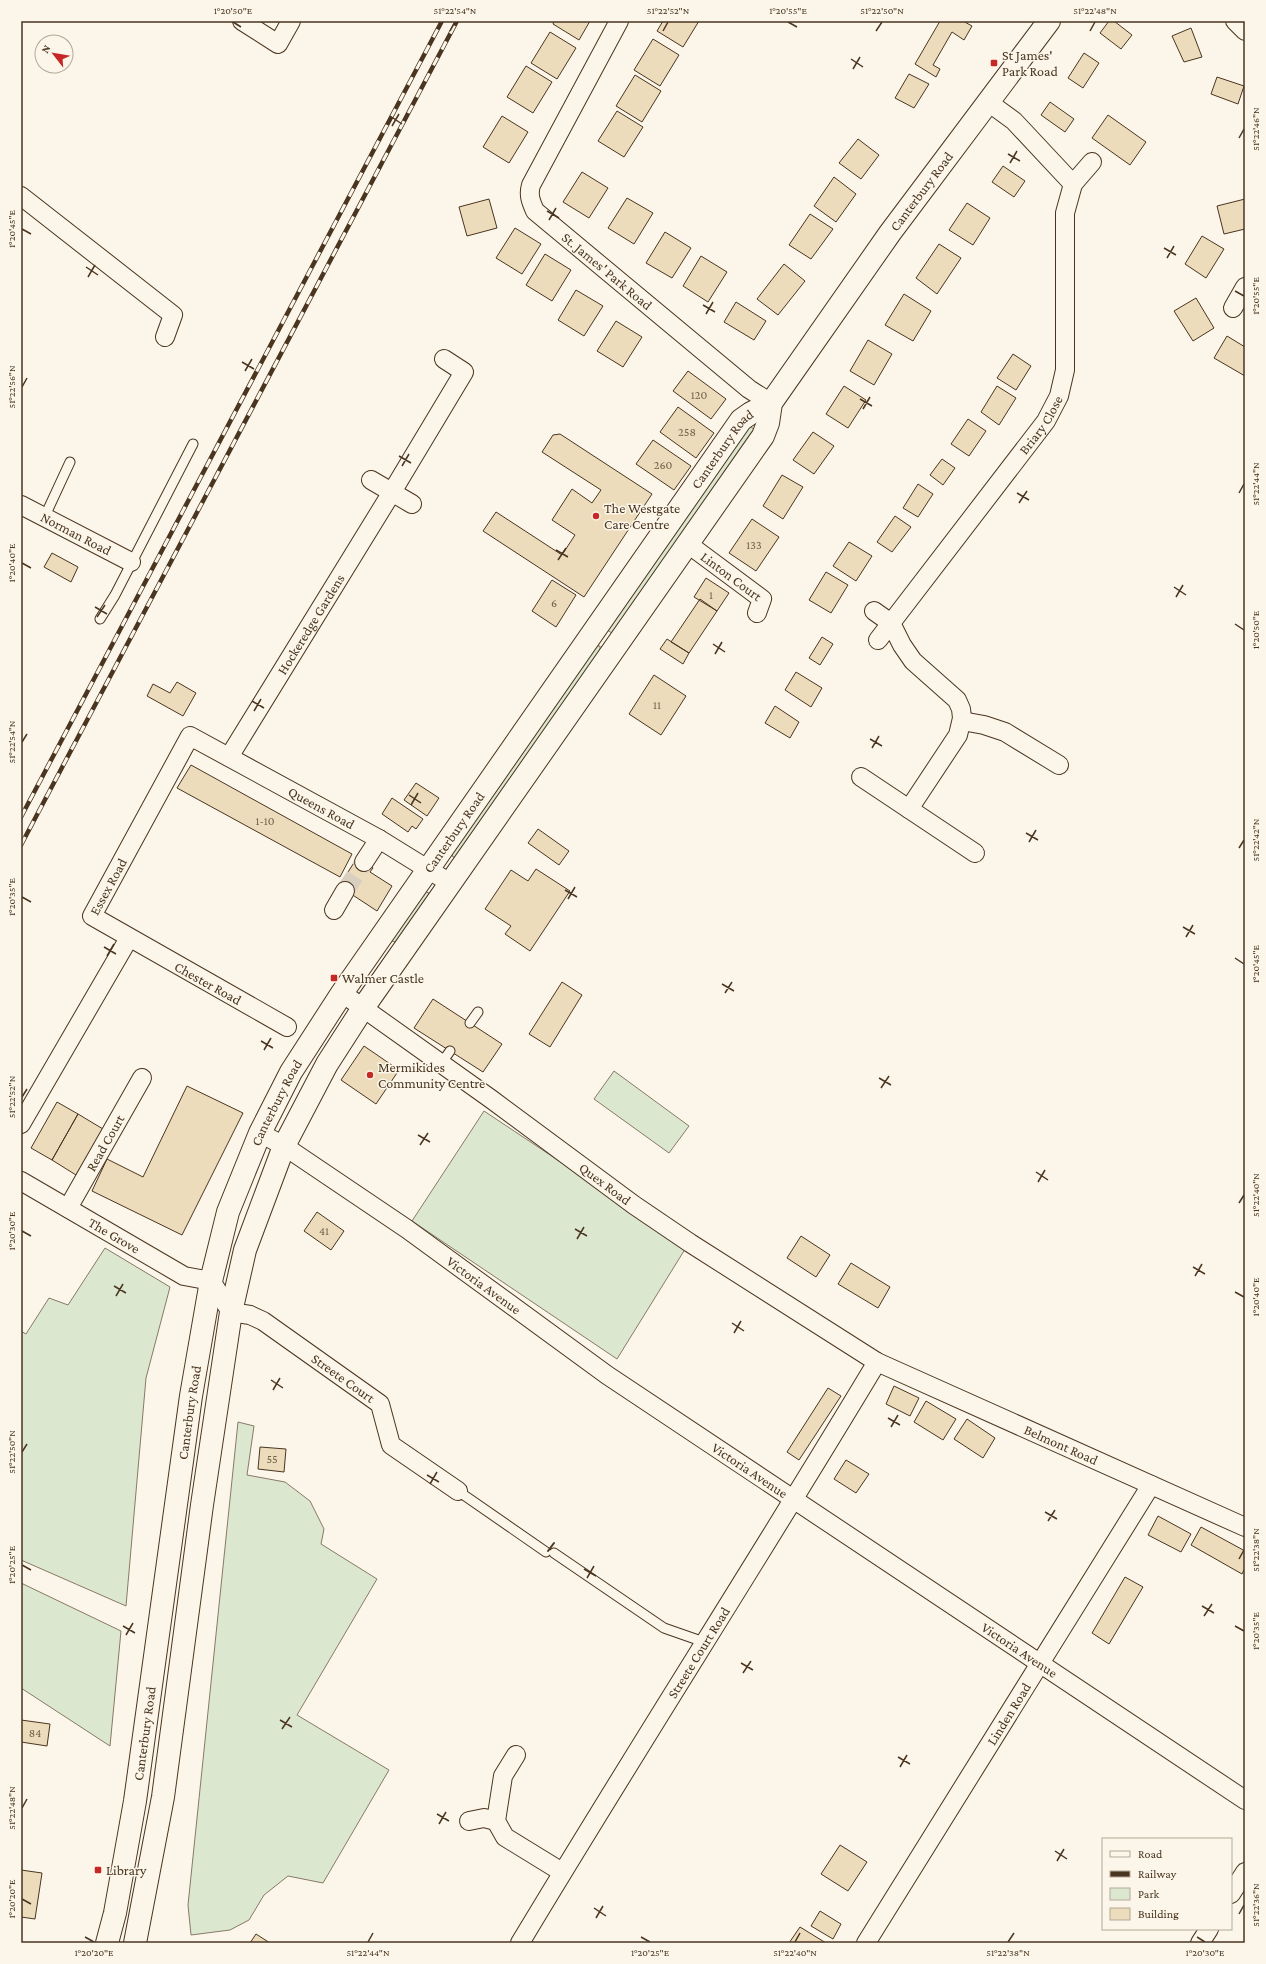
<svg xmlns="http://www.w3.org/2000/svg" width="1266" height="1964" viewBox="0 0 1266 1964" font-family="'Crimson Pro',serif">
<style>
.green{fill:#dce7d0;stroke:#887966}
.building{fill:#ecdcbc;stroke:#4a3520}
.lines{fill:none;stroke-linecap:round;stroke-linejoin:round}
.street-tunnel{stroke:#d8cfc1;stroke-width:18;stroke-dasharray:18 9;stroke-linecap:butt}
.lane-casing{stroke:#4a3520;stroke-width:11}
.street-casing{stroke:#4a3520;stroke-width:20}
.highway-casing{stroke:#4a3520;stroke-width:24}
.lane{stroke:#fbf6e9;stroke-width:9}
.street{stroke:#fbf6e9;stroke-width:18}
.highway{stroke:#fbf6e9;stroke-width:22}
.rail-casing{stroke:#4a3520;stroke-width:4.5}
.rail{stroke:#fbf6e9;stroke-width:3;stroke-dasharray:9;stroke-linecap:butt}
.wall{stroke:#4a3520;stroke-width:2}
.ticks{fill:none;stroke:#4a3520;stroke-width:1.5}
.poi-dot{fill:#c62828;stroke:#fbf6e9;stroke-width:1.5}
.labels{text-anchor:middle;dominant-baseline:central;stroke-width:3;stroke-linejoin:round;paint-order:stroke}
.number-label{font-size:12px;fill:#725f47}
.poi-label{font-size:14px;fill:#4a3520;stroke:#fbf6e9;text-anchor:start}
.street-label{font-size:14px;fill:#4a3520;stroke:#fbf6e9}
.neatline{fill:none;stroke:#4a3520;stroke-width:1.5}
.ticks-label{font-size:10px;text-anchor:middle;fill:#4a3520}
</style>
<rect width="100%" height="100%" fill="#fbf6e9"/>
<path class="green" d="M 750,426 L 756,431 L 613,634 L 606,629 Z
M 596,646 L 600,646 L 600,651 L 456,857 L 453,857 L 451,853 Z
M 426,892 L 429,893 L 427,898 L 396,942 L 392,941 L 390,937 L 423,893 Z
M 614,1071 L 689,1126 L 669,1153 L 594,1099 Z
M 484,1111 L 687,1246 L 617,1359 L 412,1221 Z
M 105,1248 L 170,1287 L 146,1378 L 126,1606 L 21,1560 L 21,1331 L 26,1334 L 49,1298 L 68,1305 Z
M 238,1422 L 254,1426 L 247,1475 L 285,1482 L 310,1501 L 324,1529 L 321,1544 L 377,1579 L 297,1715 L 389,1770 L 323,1883 L 288,1876 L 264,1895 L 249,1920 L 230,1930 L 191,1935 L 188,1905 Z
M 21,1583 L 121,1631 L 110,1746 L 21,1688 Z"/>
<path class="building" d="M 554,21 L 590,21 L 579,40 L 553,24 Z
M 663,21 L 699,21 L 683,47 L 657,31 Z
M 940,21 L 963,21 L 972,26 L 964,40 L 952,32 L 933,65 L 940,69 L 936,77 L 915,64 Z
M 1109,21 L 1114,21 L 1132,35 L 1121,49 L 1100,33 Z
M 1191,28 L 1202,57 L 1184,62 L 1172,36 Z
M 550,32 L 576,48 L 557,79 L 531,63 Z
M 653,39 L 679,55 L 660,86 L 634,70 Z
M 1084,53 L 1099,63 L 1083,88 L 1068,78 Z
M 526,66 L 552,82 L 533,113 L 507,97 Z
M 909,74 L 929,84 L 914,108 L 895,98 Z
M 635,75 L 661,91 L 642,122 L 616,106 Z
M 1217,77 L 1244,86 L 1238,104 L 1211,94 Z
M 1050,102 L 1074,119 L 1065,132 L 1041,115 Z
M 617,111 L 643,127 L 624,157 L 598,141 Z
M 1108,115 L 1146,142 L 1130,165 L 1092,138 Z
M 502,116 L 528,132 L 509,163 L 483,147 Z
M 858,139 L 879,155 L 861,179 L 839,163 Z
M 1003,166 L 1025,181 L 1014,197 L 992,182 Z
M 582,172 L 608,188 L 589,218 L 563,202 Z
M 834,177 L 856,194 L 836,222 L 814,206 Z
M 627,198 L 653,213 L 634,244 L 608,228 Z
M 489,199 L 497,228 L 467,236 L 459,207 Z
M 1245,199 L 1245,229 L 1224,234 L 1217,206 Z
M 967,203 L 990,218 L 973,245 L 949,230 Z
M 810,214 L 833,229 L 811,259 L 789,245 Z
M 515,228 L 541,244 L 522,274 L 496,258 Z
M 665,232 L 691,248 L 672,278 L 646,263 Z
M 1202,236 L 1224,249 L 1206,278 L 1185,264 Z
M 939,244 L 961,258 L 937,294 L 916,278 Z
M 545,254 L 571,270 L 552,301 L 526,285 Z
M 701,256 L 727,272 L 708,302 L 683,286 Z
M 784,264 L 805,281 L 778,315 L 757,299 Z
M 576,290 L 603,306 L 584,336 L 558,320 Z
M 904,294 L 931,311 L 913,341 L 885,325 Z
M 1196,298 L 1214,328 L 1193,341 L 1174,311 Z
M 736,302 L 766,321 L 754,340 L 724,322 Z
M 616,321 L 642,337 L 623,367 L 597,351 Z
M 1227,336 L 1245,347 L 1245,376 L 1214,358 Z
M 868,340 L 892,354 L 874,385 L 850,371 Z
M 1013,354 L 1031,366 L 1016,390 L 997,378 Z
M 688,371 L 726,399 L 711,419 L 673,391 Z
M 844,386 L 866,400 L 848,428 L 826,414 Z
M 997,386 L 1016,398 L 999,425 L 981,412 Z
M 678,407 L 714,433 L 696,458 L 660,432 Z
M 968,419 L 986,431 L 969,456 L 951,444 Z
M 813,432 L 834,446 L 814,474 L 793,460 Z
M 560,434 L 652,494 L 584,597 L 483,531 L 496,512 L 562,555 L 575,535 L 552,520 L 572,489 L 592,503 L 601,490 L 542,452 L 553,435 Z
M 653,440 L 691,466 L 674,490 L 636,464 Z
M 942,459 L 955,468 L 943,485 L 930,475 Z
M 782,475 L 803,487 L 783,519 L 763,506 Z
M 918,484 L 933,494 L 918,517 L 903,508 Z
M 895,516 L 911,527 L 892,552 L 877,542 Z
M 752,519 L 779,537 L 756,571 L 729,553 Z
M 849,542 L 872,556 L 856,581 L 833,566 Z
M 52,553 L 78,567 L 71,582 L 44,567 Z
M 826,572 L 848,585 L 831,613 L 809,600 Z
M 706,578 L 729,593 L 717,611 L 694,597 Z
M 552,580 L 576,595 L 556,627 L 532,611 Z
M 700,599 L 717,611 L 689,653 L 671,642 Z
M 822,637 L 833,644 L 820,665 L 809,658 Z
M 667,639 L 689,653 L 683,664 L 660,649 Z
M 796,672 L 822,688 L 811,707 L 785,690 Z
M 654,675 L 686,696 L 661,735 L 629,714 Z
M 177,682 L 196,693 L 183,716 L 147,696 L 153,684 L 170,693 Z
M 775,706 L 799,722 L 790,738 L 765,723 Z
M 191,765 L 352,854 L 340,877 L 177,788 Z
M 416,783 L 439,798 L 427,816 L 404,800 Z
M 392,798 L 423,819 L 416,829 L 412,826 L 408,832 L 382,814 Z
M 538,829 L 569,851 L 559,865 L 528,843 Z
M 357,858 L 373,868 L 370,872 L 392,886 L 377,911 L 339,886 Z
M 536,869 L 570,891 L 530,951 L 505,934 L 511,926 L 485,909 L 511,870 L 528,881 Z
M 562,982 L 582,995 L 550,1047 L 529,1034 Z
M 433,999 L 502,1044 L 483,1072 L 414,1028 Z
M 364,1046 L 399,1070 L 376,1104 L 341,1080 Z
M 187,1086 L 243,1113 L 182,1235 L 92,1191 L 107,1159 L 143,1177 Z
M 57,1102 L 78,1114 L 52,1160 L 31,1148 Z
M 78,1114 L 103,1129 L 76,1175 L 52,1160 Z
M 317,1212 L 344,1231 L 331,1250 L 304,1231 Z
M 801,1236 L 830,1255 L 816,1277 L 787,1258 Z
M 851,1263 L 890,1287 L 878,1308 L 838,1284 Z
M 894,1386 L 919,1398 L 910,1416 L 886,1404 Z
M 828,1388 L 841,1396 L 799,1460 L 787,1452 Z
M 926,1401 L 956,1419 L 943,1440 L 914,1422 Z
M 967,1419 L 995,1438 L 983,1458 L 954,1439 Z
M 260,1447 L 286,1449 L 284,1472 L 258,1469 Z
M 846,1460 L 869,1474 L 856,1493 L 834,1479 Z
M 1158,1516 L 1191,1534 L 1181,1552 L 1148,1535 Z
M 1201,1527 L 1245,1551 L 1245,1568 L 1242,1574 L 1191,1545 Z
M 1125,1577 L 1143,1587 L 1109,1644 L 1092,1633 Z
M 21,1720 L 50,1724 L 47,1746 L 21,1742 Z
M 840,1845 L 867,1862 L 848,1891 L 821,1874 Z
M 21,1870 L 42,1873 L 35,1919 L 21,1917 Z
M 820,1911 L 841,1924 L 833,1939 L 811,1926 Z
M 800,1927 L 826,1943 L 789,1943 Z
M 256,1934 L 270,1943 L 250,1943 Z"/>
<g class="lines">
<path class="street-tunnel" d="M 345,891 L 364,862"/>
<g class="lane-casing">
<path id="lane" d="M 45,516 L 70,462
M 100,619 L 115,595 L 193,444
M 470,1023 L 478,1012
M 441,1064 L 450,1051
M 458,1491 L 546,1552
M 554,1553 L 664,1628 L 704,1642"/>
</g>
<g class="street-casing">
<g id="street">
<path d="M 242,21 L 278,44 L 291,21"/>
<path id="s1" d="M 619,21 L 531,185 C 528,195 531,202 535,211 L 749,389 L 771,403"/>
<path d="M 1235,21 L 1245,31"/>
<path d="M 1073,184 L 1092,162"/>
<path d="M 21,196 L 173,315 L 165,337"/>
<path d="M 1233,308 L 1245,287"/>
<path d="M 371,480 L 412,504"/>
<path id="s2" d="M 21,505 L 131,562"/>
<path id="s3" d="M 688,544 L 762,599 L 757,613"/>
<path d="M 874,611 L 891,623 L 902,645 L 913,661 L 957,700 L 961,709 L 962,718 L 958,735 L 909,809"/>
<path id="s4" d="M 878,640 L 1046,421 L 1059,396 L 1065,370 L 1065,213 L 1073,184 L 1014,121 L 988,102"/>
<path d="M 962,721 L 984,725 L 1005,732 L 1059,765"/>
<path id="s5" d="M 229,757 L 392,492 L 464,372 L 444,359"/>
<path d="M 861,777 L 975,853"/>
<path d="M 364,862 L 379,839"/>
<path d="M 334,910 L 345,891"/>
<path id="s6" d="M 342,993 L 491,1099 L 634,1205 L 690,1243 L 877,1362 L 1245,1527"/>
<path id="s7" d="M 287,1027 L 92,916 L 190,736 L 379,839 L 450,883"/>
<path d="M 21,1124 L 129,938"/>
<path id="s8" d="M 260,1133 L 284,1146 L 407,1229 L 607,1375 L 1245,1800"/>
<path id="s9" d="M 21,1181 L 184,1276 L 211,1281 L 231,1312 L 250,1315 L 263,1321 L 380,1404 L 391,1445 L 458,1491"/>
<path id="s10" d="M 68,1208 L 142,1078"/>
<path d="M 516,1755 L 503,1776 L 496,1821 L 505,1837 L 562,1872"/>
<path d="M 469,1821 L 484,1818 L 496,1821"/>
<path d="M 1231,1894 L 1245,1872"/>
<path id="s11" d="M 520,1943 C 637,1748 760,1557 877,1362"/>
<path id="s12" d="M 866,1943 L 1151,1485"/>
<path d="M 1200,1943 L 1209,1929"/>
</g>
</g>
<g class="highway-casing">
<g id="highway">
<path id="s13" d="M 107,1943 L 115,1913 L 135,1801 L 191,1396 L 211,1281 L 228,1212 L 260,1133 L 291,1072 L 342,993 L 741,420 L 751,413 L 771,403"/>
<path id="s14" d="M 135,1943 L 163,1797 L 202,1505 L 231,1312 L 245,1250 L 284,1146 L 327,1064 L 363,1008 L 763,436 L 768,423 L 771,403 L 890,233 L 1049,21"/>
</g>
</g>
<use href="#lane" class="lane"/>
<use href="#street" class="street"/>
<use href="#highway" class="highway"/>
<g class="rail-casing">
<path id="rail" d="M 21,817 L 442,21
M 21,845 L 457,21"/>
</g>
<use href="#rail" class="rail"/>
<path class="wall" d="M 548,1551 L 554,1543"/>
</g>
<path class="ticks" d="M 233,22 L 241,27M 788,22 L 797,27M 450,31 L 455,22M 663,31 L 668,22M 876,31 L 882,22M 1090,31 L 1095,22M 851,59 L 863,67M 853,69 L 860,57M 390,116 L 402,124M 392,126 L 399,114M 1239,138 L 1244,129M 1008,154 L 1020,161M 1010,163 L 1017,151M 547,211 L 559,218M 549,220 L 556,208M 22,229 L 31,234M 1164,248 L 1176,255M 1167,258 L 1174,246M 86,267 L 98,275M 88,277 L 95,265M 1235,291 L 1244,296M 703,305 L 715,312M 706,314 L 713,302M 242,362 L 254,369M 245,371 L 252,359M 22,387 L 27,378M 860,399 L 872,406M 863,409 L 870,397M 399,456 L 411,463M 402,466 L 409,454M 1017,493 L 1029,500M 1239,493 L 1244,484M 1019,503 L 1027,491M 556,550 L 568,557M 558,560 L 566,548M 22,563 L 31,568M 1174,587 L 1186,595M 1176,597 L 1183,585M 95,607 L 107,614M 97,617 L 105,605M 1235,624 L 1244,630M 713,644 L 725,652M 715,654 L 722,642M 252,701 L 264,708M 254,711 L 261,699M 870,739 L 882,746M 22,742 L 27,734M 872,748 L 879,736M 409,795 L 421,803M 411,805 L 418,793M 1026,833 L 1038,840M 1029,842 L 1036,830M 1239,848 L 1244,840M 565,890 L 577,897M 22,897 L 31,902M 568,899 L 575,887M 1183,927 L 1195,934M 1186,937 L 1193,925M 104,947 L 116,954M 107,956 L 114,944M 1235,958 L 1244,964M 722,984 L 734,991M 725,993 L 732,982M 261,1041 L 273,1048M 264,1050 L 271,1038M 879,1078 L 891,1085M 881,1088 L 889,1076M 22,1097 L 27,1089M 418,1135 L 430,1142M 420,1145 L 428,1133M 1036,1172 L 1048,1180M 1038,1182 L 1045,1170M 1239,1203 L 1244,1195M 575,1229 L 587,1236M 22,1231 L 31,1236M 577,1239 L 584,1227M 1193,1267 L 1205,1274M 1195,1276 L 1202,1264M 114,1286 L 126,1293M 1235,1292 L 1244,1297M 116,1296 L 123,1284M 732,1323 L 744,1331M 734,1333 L 741,1321M 271,1380 L 283,1388M 273,1390 L 280,1378M 888,1418 L 900,1425M 891,1427 L 898,1415M 22,1452 L 27,1444M 427,1475 L 439,1482M 430,1484 L 437,1472M 1045,1512 L 1057,1519M 1048,1521 L 1055,1510M 1239,1559 L 1244,1550M 22,1565 L 31,1570M 584,1569 L 596,1576M 587,1578 L 594,1566M 1202,1606 L 1214,1613M 1204,1616 L 1212,1604M 123,1626 L 135,1633M 1235,1626 L 1244,1631M 126,1635 L 133,1623M 741,1663 L 753,1670M 743,1673 L 751,1661M 280,1720 L 292,1727M 282,1729 L 290,1717M 898,1757 L 910,1764M 900,1767 L 907,1755M 22,1808 L 27,1799M 437,1814 L 449,1821M 439,1824 L 446,1812M 1055,1851 L 1067,1859M 1057,1861 L 1064,1849M 22,1899 L 31,1904M 594,1908 L 606,1916M 1239,1914 L 1244,1905M 596,1918 L 603,1906M 85,1937 L 94,1942M 641,1937 L 650,1942M 1197,1937 L 1205,1942M 368,1942 L 373,1933M 795,1942 L 800,1933M 1008,1942 L 1014,1933"/>
<g class="poi-dot">
<rect x="990" y="59" width="8" height="8" rx="2"/>
<circle cx="596" cy="516" r="4"/>
<rect x="330" y="974" width="8" height="8" rx="2"/>
<circle cx="370" cy="1075" r="4"/>
<rect x="94" y="1866" width="8" height="8" rx="2"/>
</g>
<g class="labels">
<g class="number-label">
<text x="699" y="395">120</text>
<text x="687" y="432">258</text>
<text x="663" y="465">260</text>
<text x="754" y="545">133</text>
<text x="711" y="595">1</text>
<text x="554" y="603">6</text>
<text x="657" y="705">11</text>
<text x="265" y="821">1-10</text>
<text x="324" y="1231">41</text>
<text x="272" y="1459">55</text>
<text x="35" y="1733">84</text>
</g>
<g class="poi-label">
<text x="1002" y="55">St James'<tspan x="1002" dy="16">Park Road</tspan></text>
<text x="604" y="508">The Westgate<tspan x="604" dy="16">Care Centre</tspan></text>
<text x="342" y="978">Walmer Castle</text>
<text x="378" y="1067">Mermikides<tspan x="378" dy="16">Community Centre</tspan></text>
<text x="106" y="1870">Library</text>
</g>
<g class="street-label">
<text stroke="none"><textPath href="#s14" startOffset="1964">Canterbury Road</textPath></text>
<text stroke="none"><textPath href="#s1" startOffset="307">St. James' Park Road</textPath></text>
<text stroke="none"><textPath href="#s4" startOffset="270">Briary Close</textPath></text>
<text stroke="none"><textPath href="#s13" startOffset="1653">Canterbury Road</textPath></text>
<text stroke="none"><textPath href="#s2" startOffset="62">Norman Road</textPath></text>
<text stroke="none"><textPath href="#s3" startOffset="54">Linton Court</textPath></text>
<text stroke="none"><textPath href="#s5" startOffset="156">Hockeredge Gardens</textPath></text>
<text stroke="none"><textPath href="#s7" startOffset="579">Queens Road</textPath></text>
<text stroke="none"><textPath href="#s13" startOffset="1185">Canterbury Road</textPath></text>
<text stroke="none"><textPath href="#s7" startOffset="258">Essex Road</textPath></text>
<text transform="translate(208 983) rotate(29)">Chester Road</text>
<text stroke="none"><textPath href="#s13" startOffset="861">Canterbury Road</textPath></text>
<text stroke="none"><textPath href="#s10" startOffset="75">Read Court</textPath></text>
<text stroke="none"><textPath href="#s6" startOffset="325">Quex Road</textPath></text>
<text stroke="none"><textPath href="#s9" startOffset="108">The Grove</textPath></text>
<text stroke="none"><textPath href="#s8" startOffset="271">Victoria Avenue</textPath></text>
<text stroke="none"><textPath href="#s9" startOffset="385">Streete Court</textPath></text>
<text stroke="none"><textPath href="#s13" startOffset="537">Canterbury Road</textPath></text>
<text stroke="none"><textPath href="#s6" startOffset="852">Belmont Road</textPath></text>
<text stroke="none"><textPath href="#s8" startOffset="595">Victoria Avenue</textPath></text>
<text stroke="none"><textPath href="#s8" startOffset="919">Victoria Avenue</textPath></text>
<text stroke="none"><textPath href="#s11" startOffset="341">Streete Court Road</textPath></text>
<text stroke="none"><textPath href="#s12" startOffset="270">Linden Road</textPath></text>
<text stroke="none"><textPath href="#s13" startOffset="213">Canterbury Road</textPath></text>
</g>
</g>
<rect width="1266" height="1964" fill="none" stroke="#fbf6e9" stroke-width="44"/>
<rect x="1102" y="1838" width="130" height="92" fill="#fbf6e9" stroke="#b4a999"/>
<rect x="1110" y="1851" width="20" height="6" fill="#fbf6e9" stroke="#b4a999"/>
<text x="1138" y="1858" font-size="12" fill="#4a3520">Road</text>
<rect x="1110" y="1871" width="20" height="6" fill="#4a3520" stroke="#b4a999"/>
<text x="1138" y="1878" font-size="12" fill="#4a3520">Railway</text>
<rect x="1110" y="1888" width="20" height="12" fill="#dce7d0" stroke="#b4a999"/>
<text x="1138" y="1898" font-size="12" fill="#4a3520">Park</text>
<rect x="1110" y="1908" width="20" height="12" fill="#ecdcbc" stroke="#b4a999"/>
<text x="1138" y="1918" font-size="12" fill="#4a3520">Building</text>
<g transform="translate(54 54) rotate(301)"><circle r="19" fill="#fbf6e9" stroke="#b4a999"/>
<path d="M0-3L7 15L0 10L-7 15Z" fill="#c62828"/>
<text y="-6" font-size="11" font-weight="bold" text-anchor="middle" fill="#4a3520">N</text>
</g>
<rect x="22" y="22" width="1222" height="1920" class="neatline"/>
<g class="ticks-label">
<text x="233" y="14">1°20'50"E</text>
<text x="455" y="14">51°22'54"N</text>
<text x="668" y="14">51°22'52"N</text>
<text x="788" y="14">1°20'55"E</text>
<text x="882" y="14">51°22'50"N</text>
<text x="1095" y="14">51°22'48"N</text>
<text transform="translate(1255 129) rotate(-90)" y="4">51°22'46"N</text>
<text transform="translate(11 229) rotate(-90)" y="4">1°20'45"E</text>
<text transform="translate(1255 296) rotate(-90)" y="4">1°20'55"E</text>
<text transform="translate(11 387) rotate(-90)" y="4">51°22'56"N</text>
<text transform="translate(1255 484) rotate(-90)" y="4">51°22'44"N</text>
<text transform="translate(11 563) rotate(-90)" y="4">1°20'40"E</text>
<text transform="translate(1255 630) rotate(-90)" y="4">1°20'50"E</text>
<text transform="translate(11 742) rotate(-90)" y="4">51°22'54"N</text>
<text transform="translate(1255 840) rotate(-90)" y="4">51°22'42"N</text>
<text transform="translate(11 897) rotate(-90)" y="4">1°20'35"E</text>
<text transform="translate(1255 964) rotate(-90)" y="4">1°20'45"E</text>
<text transform="translate(11 1097) rotate(-90)" y="4">51°22'52"N</text>
<text transform="translate(1255 1195) rotate(-90)" y="4">51°22'40"N</text>
<text transform="translate(11 1231) rotate(-90)" y="4">1°20'30"E</text>
<text transform="translate(1255 1297) rotate(-90)" y="4">1°20'40"E</text>
<text transform="translate(11 1452) rotate(-90)" y="4">51°22'50"N</text>
<text transform="translate(1255 1550) rotate(-90)" y="4">51°22'38"N</text>
<text transform="translate(11 1565) rotate(-90)" y="4">1°20'25"E</text>
<text transform="translate(1255 1631) rotate(-90)" y="4">1°20'35"E</text>
<text transform="translate(11 1808) rotate(-90)" y="4">51°22'48"N</text>
<text transform="translate(11 1899) rotate(-90)" y="4">1°20'20"E</text>
<text transform="translate(1255 1905) rotate(-90)" y="4">51°22'36"N</text>
<text x="94" y="1956">1°20'20"E</text>
<text x="368" y="1956">51°22'44"N</text>
<text x="650" y="1956">1°20'25"E</text>
<text x="795" y="1956">51°22'40"N</text>
<text x="1008" y="1956">51°22'38"N</text>
<text x="1205" y="1956">1°20'30"E</text>
</g>
</svg>
